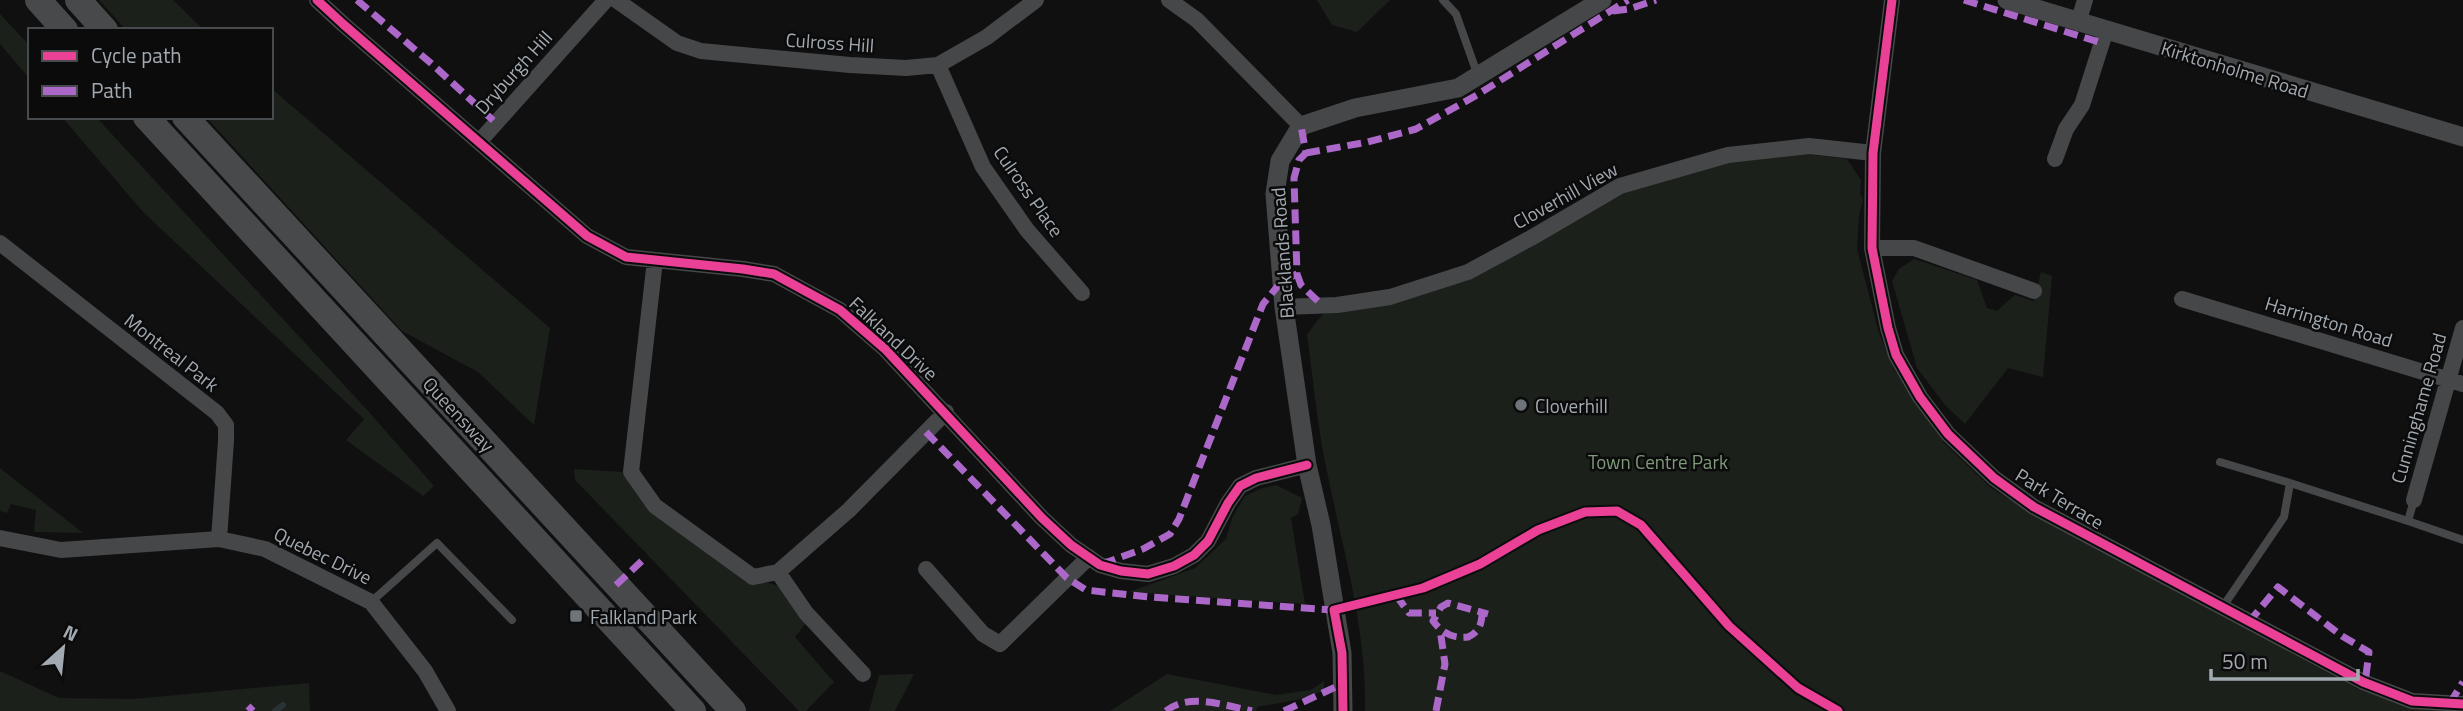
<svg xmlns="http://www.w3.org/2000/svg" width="2463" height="711" viewBox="0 0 2463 711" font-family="'Titillium Web',sans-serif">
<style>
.green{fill:#1b201b}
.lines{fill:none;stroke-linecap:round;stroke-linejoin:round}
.stream{stroke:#293336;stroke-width:6}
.service{stroke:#454749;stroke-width:8}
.minor{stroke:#454749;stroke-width:16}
.tertiary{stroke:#454749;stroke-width:19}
.trunk{stroke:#47494a;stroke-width:26}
.quiet{stroke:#ac68c9;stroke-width:7;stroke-dasharray:14 7;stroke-linecap:butt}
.cycleway-casing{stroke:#0b0b0c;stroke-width:13}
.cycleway{stroke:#ea4096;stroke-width:9}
.poi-dot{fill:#6f7479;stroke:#0b0b0c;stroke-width:2.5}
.labels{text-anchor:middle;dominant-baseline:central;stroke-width:5;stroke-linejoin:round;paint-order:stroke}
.street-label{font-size:19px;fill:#a2aab1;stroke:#0b0b0c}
.poi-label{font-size:19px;fill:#a2aab1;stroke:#0b0b0c;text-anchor:start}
.park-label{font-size:19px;fill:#7f9a7a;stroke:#0b0b0c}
</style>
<rect width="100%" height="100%" fill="#101011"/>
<path class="green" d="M 99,0 L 173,0 L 204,30 L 126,30 Z
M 1317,0 L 1390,0 L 1357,32 L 1332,25 Z
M 0,14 L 30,46 L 30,79 L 0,44 Z
M 271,88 L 550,328 L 534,425 L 478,372 L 402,331 L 206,117 L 271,117 Z
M 62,117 L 96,117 L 369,412 L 434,486 L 423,496 L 346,440 L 364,419 L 143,212 Z
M 1806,154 L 1847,159 L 1861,180 L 1860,194 L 1863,199 L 1859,215 L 1857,249 L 1879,333 L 1894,369 L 1945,444 L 1991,488 L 2032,513 L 2358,689 L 2407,706 L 2447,711 L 1365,711 C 1367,628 1342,547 1326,467 C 1317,423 1313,378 1307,334 L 1323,314 L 1389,303 L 1628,190 L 1730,162 Z
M 1914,259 L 1977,280 L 1987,308 L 1997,311 L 2015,295 L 2034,301 L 2041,272 L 2052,276 L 2043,377 L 2008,368 L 1965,424 L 1946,406 L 1917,368 L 1892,281 L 1899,269 Z
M 0,468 L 83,533 L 34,532 L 36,510 L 11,504 L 7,513 L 0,511 Z
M 574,469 L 622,472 L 649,511 L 737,574 L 779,586 L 806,623 L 795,637 L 834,682 L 806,711 L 799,711 L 575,480 Z
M 1276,485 L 1302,498 L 1298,514 L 1291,518 L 1305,604 L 1129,592 L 1195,568 L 1226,539 L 1232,518 L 1245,496 L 1260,489 Z
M 0,671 L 59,698 L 133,699 L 309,683 L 310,711 L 0,711 Z
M 914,674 L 895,711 L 869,711 L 879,675 Z
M 1167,674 L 1276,695 L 1311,690 L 1324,681 L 1324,691 L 1296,700 L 1257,707 L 1256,711 L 1110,711 Z"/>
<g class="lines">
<path class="stream" d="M 275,711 L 283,705"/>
<path class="service" d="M 1443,0 L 1456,14 L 1478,76
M 2220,462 L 2290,483
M 2408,521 L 2463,540
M 371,602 L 437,543 L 512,620
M 2222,608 L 2284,517 L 2290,483 L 2408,521 L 2414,500"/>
<path class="minor" d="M 317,0 L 343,24 L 587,236 L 626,257 L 743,269 L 774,274 L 840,310 L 885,349 L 1042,518 L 1071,545 L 1100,565 L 1121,571 L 1148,574 L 1174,566 L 1194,555 L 1208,541 L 1228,503 L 1240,486 L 1256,478 L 1307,465
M 616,0 L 677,43 L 701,51 L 850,65 L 906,68 L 938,65 L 987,37 L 1036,0
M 1169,0 L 1197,20 L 1301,126
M 1892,0 L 1873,153 L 1872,248 L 1888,328 L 1896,355 L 1920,397 L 1948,434 L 1994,478 L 2034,507 L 2363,682 L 2412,701 L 2463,704
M 2078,23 L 2085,0
M 938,65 L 983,167 L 1027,230 L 1082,293
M 479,142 L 606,0
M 2055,159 L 2066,129 L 2082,105 L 2106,30
M 0,243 L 217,413 L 226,425 L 226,441 L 219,539
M 1872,248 L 1914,248 L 2034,291
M 655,260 L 631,472 L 655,506 L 753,577 L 778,572 L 849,510 L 946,412
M 2182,299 L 2463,384
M 1284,307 L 1337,305 L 1390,297 L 1468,272 L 1531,238 L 1620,186 L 1728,155 L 1809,146 L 1873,153
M 2414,500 L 2463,328
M 0,538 L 61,550 L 219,539 L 265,549 L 371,602 L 425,671 L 448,711
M 926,569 L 983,634 L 1000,644 L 1089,557
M 778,572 L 806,613 L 863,674"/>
<path class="tertiary" d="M 2007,0 L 2463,137
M 1343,711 L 1342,653 L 1321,525 L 1307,465 L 1284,307 L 1275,194 L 1280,161 L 1301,126 L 1355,108 L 1458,88 L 1602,0"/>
<path class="trunk" d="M 38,0 L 65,30
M 78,0 L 105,30
M 146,117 L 693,711
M 185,117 L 733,711"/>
<path class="quiet" d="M 357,0 L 433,65 L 496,123
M 1964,0 L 2102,43
M 1613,11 L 1629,9 L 1656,0
M 1306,153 L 1368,142 L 1416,129 L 1477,95 L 1628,0
M 1297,274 L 1301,285 L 1323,306
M 926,432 L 1067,578 L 1086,590 L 1149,597 L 1334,610
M 1102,564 L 1143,549 L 1170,534 L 1179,519 L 1263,304 L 1282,281 L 1297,274 L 1294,178 L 1299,160 L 1306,153 L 1301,126
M 616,585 L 644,559
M 1396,595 L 1409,613 L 1436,613
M 1482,612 C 1482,624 1479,632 1468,637 C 1453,639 1442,633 1433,621 L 1441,607 L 1448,603 L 1488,614
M 2249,622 L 2278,587 L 2342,636 L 2369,652 L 2365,683
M 2450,703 L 2463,682
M 248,706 L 253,711
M 1166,711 C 1189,692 1226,706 1252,711
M 1284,711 L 1344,683
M 1436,711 L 1445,664 L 1440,629"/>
<g class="cycleway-casing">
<path id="cycleway" d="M 317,0 L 343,24 L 587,236 L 626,257 L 743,269 L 774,274 L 840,310 L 885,349 L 1042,518 L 1071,545 L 1100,565 L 1121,571 L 1148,574 L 1174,566 L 1194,555 L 1208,541 L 1228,503 L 1240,486 L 1256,478 L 1307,465
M 1892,0 L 1873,153 L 1872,248 L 1888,328 L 1896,355 L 1920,397 L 1948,434 L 1994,478 L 2034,507 L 2363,682 L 2412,701 L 2463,704
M 1343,711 L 1342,653 L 1334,610 L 1423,588 L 1480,564 L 1538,530 L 1585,512 L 1617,511 L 1641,525 L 1729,626 L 1798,688 L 1838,711"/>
</g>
<use href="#cycleway" class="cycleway"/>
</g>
<g class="poi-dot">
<circle cx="1521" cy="405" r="7"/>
<rect x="569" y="609" width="14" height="14" rx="3.5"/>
</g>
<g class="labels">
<g class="street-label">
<text transform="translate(830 42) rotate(4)">Culross Hill</text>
<text transform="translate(2235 69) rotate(17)">Kirktonholme Road</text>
<text transform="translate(513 72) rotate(-48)">Dryburgh Hill</text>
<text transform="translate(1029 191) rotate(55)">Culross Place</text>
<text transform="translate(1565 195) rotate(-29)">Cloverhill View</text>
<text transform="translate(1282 253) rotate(-94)">Blacklands Road</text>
<text transform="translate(2329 321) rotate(17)">Harrington Road</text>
<text transform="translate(894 338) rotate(43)">Falkland Drive</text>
<text transform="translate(172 352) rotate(38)">Montreal Park</text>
<text transform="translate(2418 408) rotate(-74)">Cunninghame Road</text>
<text transform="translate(459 414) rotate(47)">Queensway</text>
<text transform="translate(2060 498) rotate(31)">Park Terrace</text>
<text transform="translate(323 555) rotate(26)">Quebec Drive</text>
</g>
<g class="poi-label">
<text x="1535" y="405">Cloverhill</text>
<text x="590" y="616">Falkland Park</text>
</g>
<g class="park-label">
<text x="1658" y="461">Town Centre Park</text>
</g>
</g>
<rect x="28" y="28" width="245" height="91" fill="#0b0b0c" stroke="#474b4e" stroke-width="2"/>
<rect x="42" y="51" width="35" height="10" fill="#ea4096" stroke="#474b4e" stroke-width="2"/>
<text x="91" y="63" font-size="21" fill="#a2aab1">Cycle path</text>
<rect x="42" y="86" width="35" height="10" fill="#ac68c9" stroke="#474b4e" stroke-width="2"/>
<text x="91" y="98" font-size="21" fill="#a2aab1">Path</text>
<g transform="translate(63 648) rotate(27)" stroke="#0b0b0c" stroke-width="5" paint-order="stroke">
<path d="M0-5L12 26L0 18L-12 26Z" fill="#a2aab1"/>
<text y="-10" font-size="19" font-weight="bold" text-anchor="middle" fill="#a2aab1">N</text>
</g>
<path d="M2211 669v10h147v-10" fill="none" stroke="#a2aab1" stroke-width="3.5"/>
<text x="2222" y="669" font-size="21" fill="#a2aab1" stroke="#0b0b0c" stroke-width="5" paint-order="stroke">50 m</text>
</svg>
